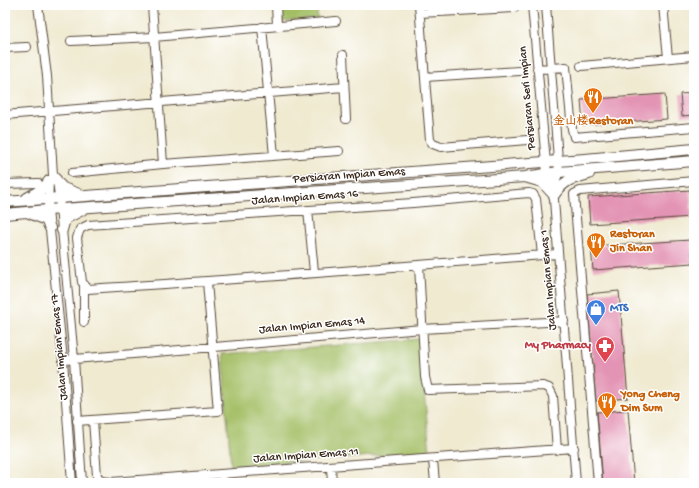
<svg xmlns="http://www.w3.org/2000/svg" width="699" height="488" viewBox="0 0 699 488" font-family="'Gochi Hand','LXGW WenKai TC',sans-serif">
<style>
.green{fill:#a3be64;stroke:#6f7441}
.building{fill:#e393b3}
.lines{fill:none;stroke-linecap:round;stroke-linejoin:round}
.minor-casing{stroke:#564739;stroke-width:10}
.major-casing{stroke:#564739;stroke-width:12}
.minor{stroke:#fff;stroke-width:8}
.major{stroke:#fff;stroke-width:10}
.labels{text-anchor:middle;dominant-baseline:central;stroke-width:3;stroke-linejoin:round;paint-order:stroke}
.street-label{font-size:12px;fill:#3b2a1e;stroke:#fff}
.food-label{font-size:12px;font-weight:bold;fill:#c56008;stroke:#fff;text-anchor:start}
.shop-label{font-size:12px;font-weight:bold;fill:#366cbe;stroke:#fff;text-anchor:start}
.health-label{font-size:12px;font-weight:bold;fill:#be3a42;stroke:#fff;text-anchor:end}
</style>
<rect width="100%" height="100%" fill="#fff"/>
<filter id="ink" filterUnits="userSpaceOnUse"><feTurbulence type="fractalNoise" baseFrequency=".025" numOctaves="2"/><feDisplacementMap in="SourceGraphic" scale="8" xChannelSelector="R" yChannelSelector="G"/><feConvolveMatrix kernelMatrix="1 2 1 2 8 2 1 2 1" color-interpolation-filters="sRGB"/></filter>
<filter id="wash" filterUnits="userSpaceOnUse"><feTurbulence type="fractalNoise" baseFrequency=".012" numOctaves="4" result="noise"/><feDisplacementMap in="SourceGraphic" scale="16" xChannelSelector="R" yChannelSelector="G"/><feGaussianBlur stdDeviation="0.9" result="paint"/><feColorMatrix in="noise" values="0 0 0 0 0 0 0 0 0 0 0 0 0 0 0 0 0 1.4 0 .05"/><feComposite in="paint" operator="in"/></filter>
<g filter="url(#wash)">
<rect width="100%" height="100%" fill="#f0ead1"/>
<path class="green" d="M 277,5 L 316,5 L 318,19 L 279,22 Z
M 419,339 L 430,452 L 231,466 L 222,354 Z"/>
<g id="blocks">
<path class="building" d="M 694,93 L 694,115 L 682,116 L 680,94 Z
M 665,94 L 667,119 L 583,125 L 581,100 Z
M 690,190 L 692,217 L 590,224 L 588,197 Z
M 691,240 L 693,263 L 593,270 L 591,246 Z
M 619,291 L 628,398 L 596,401 L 587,294 Z
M 628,410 L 634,483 L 603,483 L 597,412 Z"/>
</g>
</g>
<g filter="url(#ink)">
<use href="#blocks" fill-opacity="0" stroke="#564739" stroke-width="1"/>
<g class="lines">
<g class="minor-casing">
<path id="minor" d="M 38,5 L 47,76 L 53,175 L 57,179 L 59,197 L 74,359 L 82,483
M 152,5 L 163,164
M 276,5 L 277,25
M 419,5 L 430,140 L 433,144 L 441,147 L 527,140
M 532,5 L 547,174 L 553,187
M 546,5 L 559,172 L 553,187 L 576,483
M 663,5 L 668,58
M 420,13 L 514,8
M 262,27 L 274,156
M 71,41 L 154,37 L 336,21
M 5,48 L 27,47
M 343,55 L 346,119
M 581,66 L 694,56
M 537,69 L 566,67 L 572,129 L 574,137 L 694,127
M 425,77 L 520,71
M 5,115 L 344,87
M 72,173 L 163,164 L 339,151
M 49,180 L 48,210 L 63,360 L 72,483
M 5,184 L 38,183
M 308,210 L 314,272
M 542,255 L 536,199 L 533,194 L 529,193 L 413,203 L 88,225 L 80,229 L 77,238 L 82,282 L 88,289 C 239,280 391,267 542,255 L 558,254
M 419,265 L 425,377 L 428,390 L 543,386 L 549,388 L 553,396 L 557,450
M 84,322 L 84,286
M 63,360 L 422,329 L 564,321
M 93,420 L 97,476 L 102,481 L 111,482 L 574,448
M 77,421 L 218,411 L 207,282
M 433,460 L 435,483
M 331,467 L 332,483
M 223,474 L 223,483
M 598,483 L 574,194 L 580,191 L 694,181"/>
</g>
<g class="major-casing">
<path id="major" d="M 528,178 L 542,182 L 554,195 C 565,179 572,179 589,174
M 57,182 L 63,188 L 79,194
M 27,198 L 44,188 L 49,181
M 5,202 L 585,159 L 694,149
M 29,213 L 46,220 L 50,228
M 5,214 L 48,210 L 525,177 L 559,172 L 694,161
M 62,230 L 65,219 L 82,210"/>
</g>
<use href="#minor" class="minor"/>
<use href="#major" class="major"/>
</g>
</g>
<defs>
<g id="restaurant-pin" transform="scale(1)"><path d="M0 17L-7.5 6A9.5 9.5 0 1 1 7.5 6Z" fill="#e8710a" stroke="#fff"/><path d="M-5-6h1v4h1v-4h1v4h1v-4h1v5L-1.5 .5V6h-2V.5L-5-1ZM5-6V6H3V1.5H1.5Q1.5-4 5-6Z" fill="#fff"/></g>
<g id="shop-pin" transform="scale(1)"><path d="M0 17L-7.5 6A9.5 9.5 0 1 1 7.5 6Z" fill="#3f7fe0" stroke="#fff"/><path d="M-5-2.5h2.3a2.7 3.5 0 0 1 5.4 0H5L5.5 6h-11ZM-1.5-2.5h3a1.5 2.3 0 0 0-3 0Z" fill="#fff"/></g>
<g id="pharmacy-pin" transform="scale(1)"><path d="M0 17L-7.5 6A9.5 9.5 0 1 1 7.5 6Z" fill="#e0444e" stroke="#fff"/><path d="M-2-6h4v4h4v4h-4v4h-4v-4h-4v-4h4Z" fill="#fff"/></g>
</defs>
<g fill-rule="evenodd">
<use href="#restaurant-pin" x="593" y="97"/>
<use href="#restaurant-pin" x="596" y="242"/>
<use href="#shop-pin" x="596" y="309"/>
<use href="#pharmacy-pin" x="605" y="346"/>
<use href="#restaurant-pin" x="607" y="402"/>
</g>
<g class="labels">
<g class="street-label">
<text transform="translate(528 98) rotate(-95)">Persiaran Seri Impian</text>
<text transform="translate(349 176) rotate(-4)">Persiaran Impian Emas</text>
<text transform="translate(305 198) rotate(-4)">Jalan Impian Emas 16</text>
<text transform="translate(549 280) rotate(-95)">Jalan Impian Emas 1</text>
<text transform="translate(312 326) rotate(-5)">Jalan Impian Emas 14</text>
<text transform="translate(60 347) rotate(-95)">Jalan Impian Emas 17</text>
<text transform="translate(306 456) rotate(-4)">Jalan Impian Emas 11</text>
</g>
<g class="food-label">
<text x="593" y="122" text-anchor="middle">金山楼Restoran</text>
<text x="610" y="235">Restoran<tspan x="610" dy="14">Jin Shan</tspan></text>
<text x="621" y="395">Yong Cheng<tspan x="621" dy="14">Dim Sum</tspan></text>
</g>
<g class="shop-label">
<text x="610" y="309">MTS</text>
</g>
<g class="health-label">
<text x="591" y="346">My Pharmacy</text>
</g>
</g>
<rect width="699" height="488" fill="none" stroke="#fff" stroke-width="20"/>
</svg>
